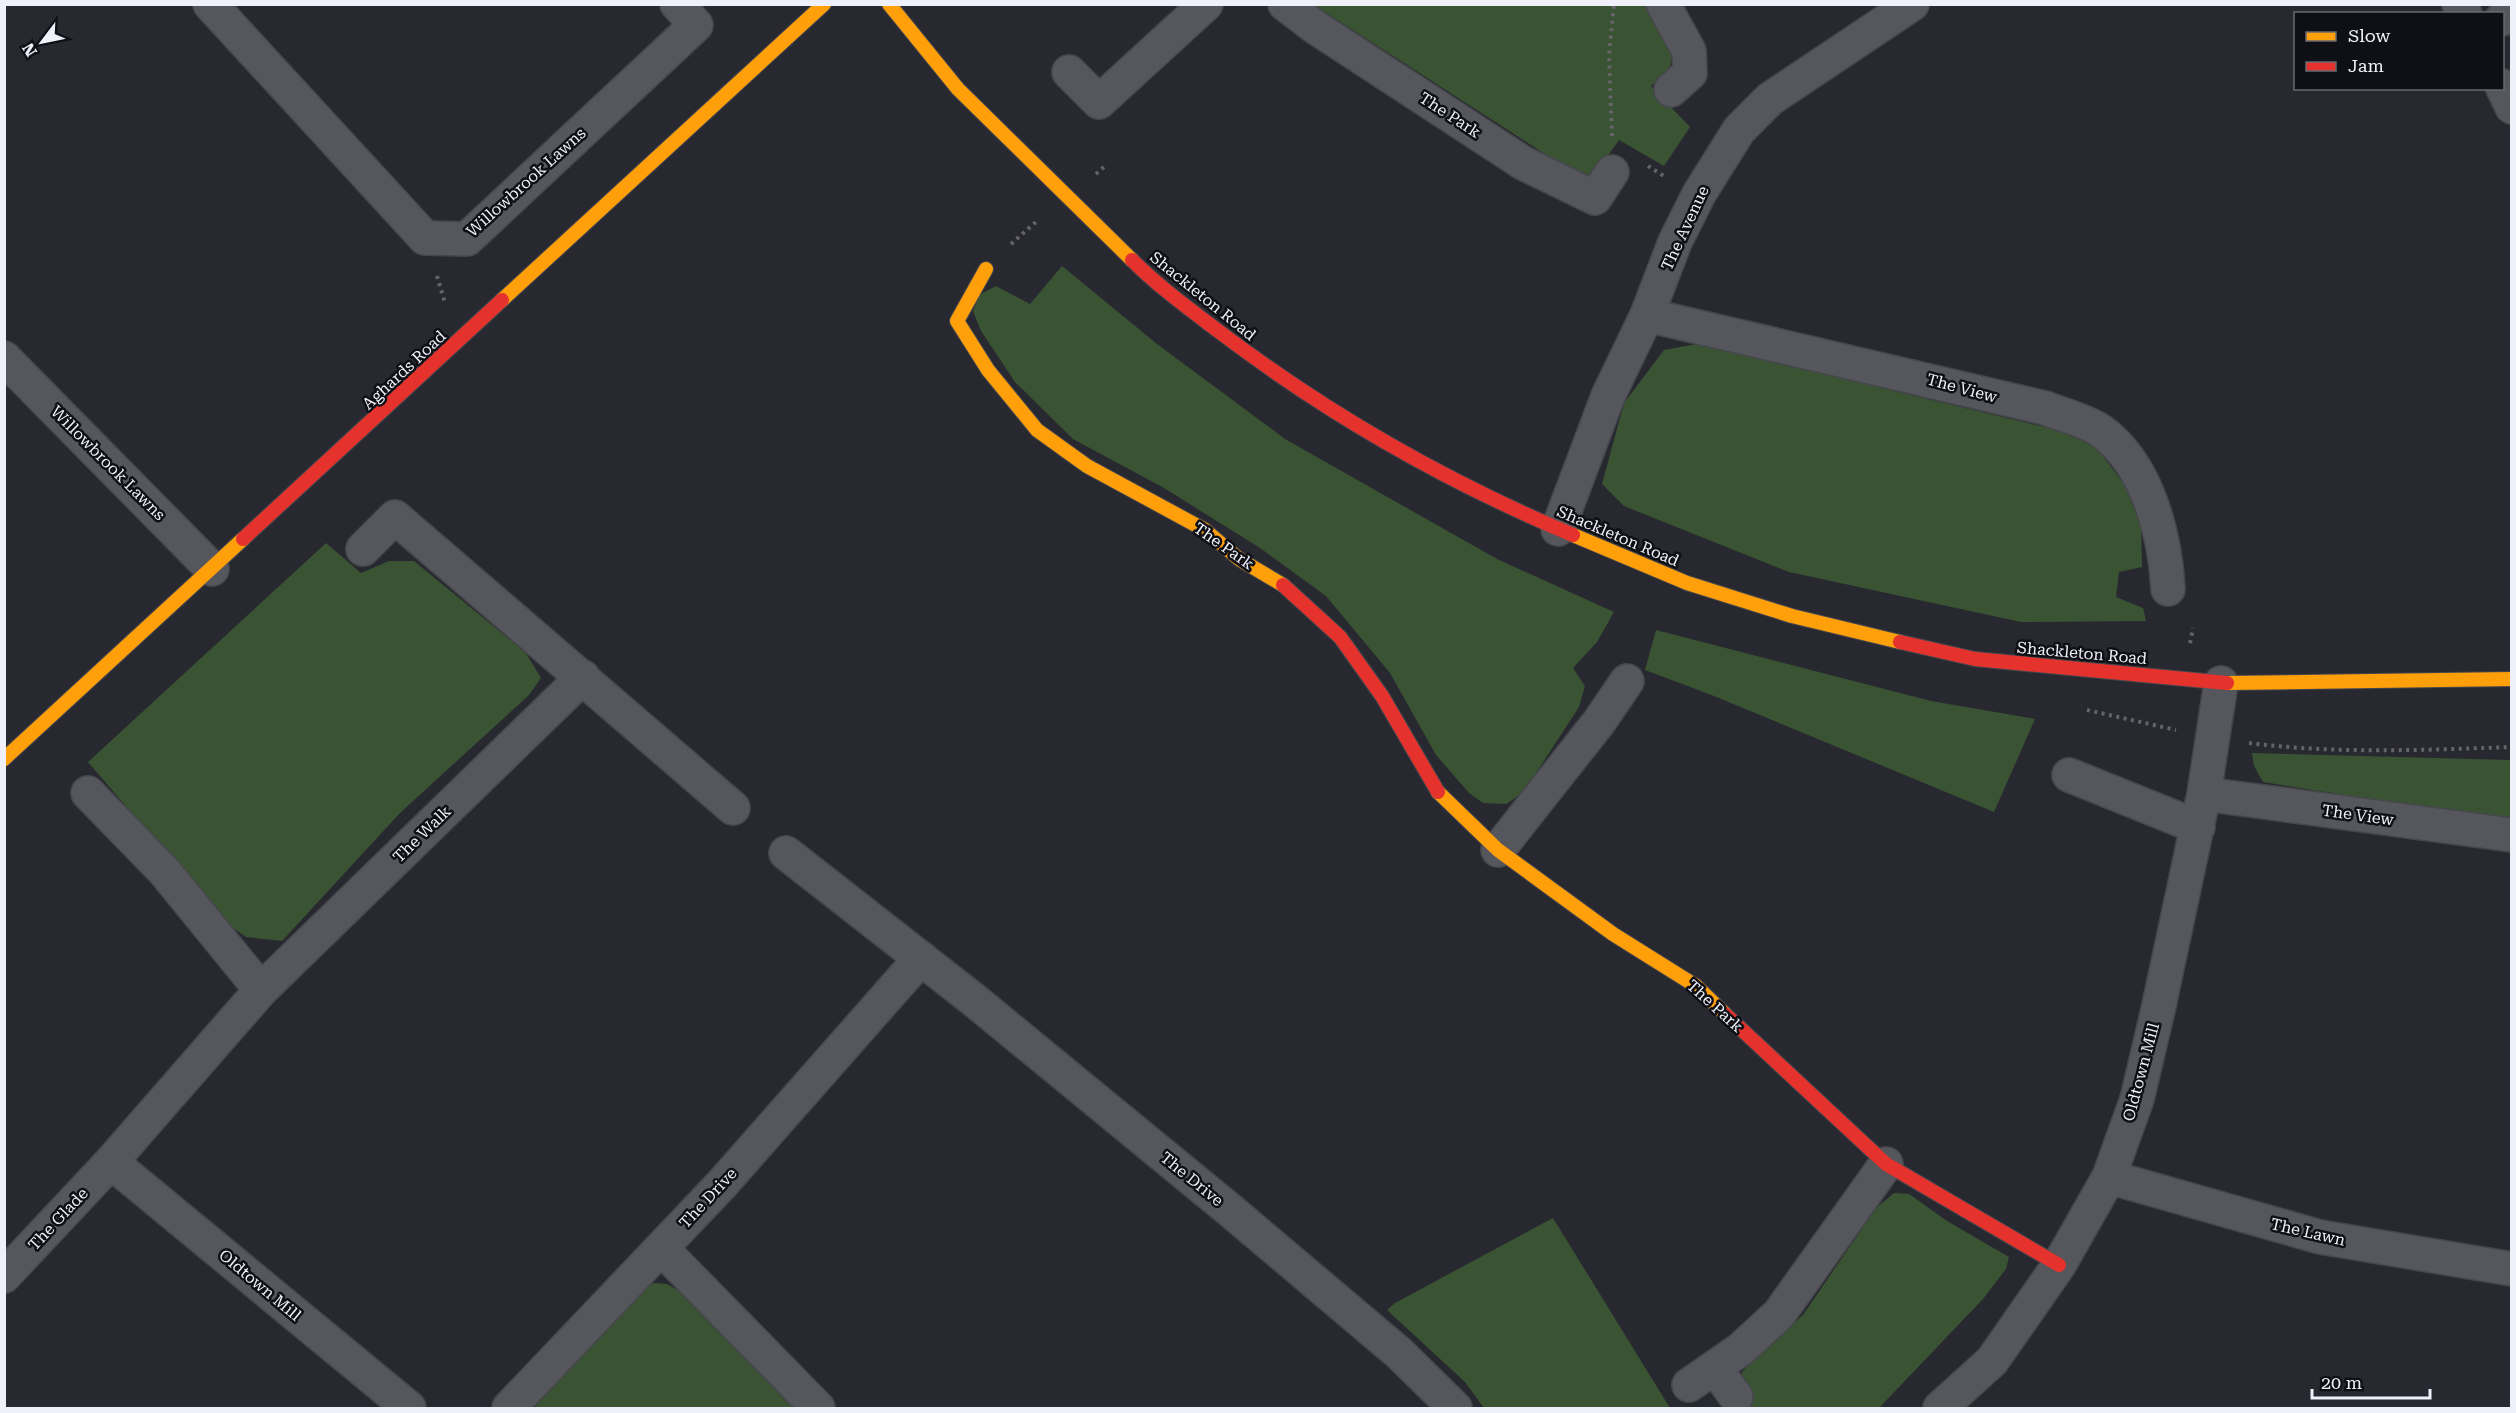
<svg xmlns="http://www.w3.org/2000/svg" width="2516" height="1413" viewBox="0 0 2516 1413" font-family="'Roboto Serif',serif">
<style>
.green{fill:#3a5333}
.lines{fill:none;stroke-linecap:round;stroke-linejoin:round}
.street-casing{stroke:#46474d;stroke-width:36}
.slow-casing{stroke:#46474d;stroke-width:16}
.jam-casing{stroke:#46474d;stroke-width:16}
.path{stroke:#64646a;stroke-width:4;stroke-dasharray:3 4.5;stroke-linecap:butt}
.street{stroke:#56575c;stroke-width:33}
.slow{stroke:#ff9f0a;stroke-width:14}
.jam{stroke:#e5322d;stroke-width:14}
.labels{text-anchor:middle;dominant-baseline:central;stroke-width:5;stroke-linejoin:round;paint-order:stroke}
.street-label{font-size:16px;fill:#eff0fa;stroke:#0f0f16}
</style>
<rect width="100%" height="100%" fill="#282930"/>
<path class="green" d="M 1314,5 L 1646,5 L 1673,51 L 1669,72 L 1651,86 L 1690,127 L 1664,166 L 1619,140 L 1597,171 L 1587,176 L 1576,174 Z
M 1062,266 L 1157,344 L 1285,439 L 1497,559 L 1614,612 L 1597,642 L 1573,668 L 1585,686 L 1579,707 L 1523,793 L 1506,804 L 1483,803 L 1469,793 L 1436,755 L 1390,673 L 1326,596 L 1260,548 L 1164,488 L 1073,439 L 1015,382 L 981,331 L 973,311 L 979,295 L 996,286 L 1030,304 Z
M 1707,342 L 1894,391 L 2070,433 L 2097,448 L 2133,496 L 2141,517 L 2142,567 L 2119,572 L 2116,597 L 2143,608 L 2146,621 L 2021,622 L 1789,572 L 1624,506 L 1602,484 L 1624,403 L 1664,350 Z
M 326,543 L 361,573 L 389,561 L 414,561 L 526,653 L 541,678 L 529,695 L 400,813 L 282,941 L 246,937 L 226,923 L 88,762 Z
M 1656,630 L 1931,701 L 2035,719 L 1994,812 L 1714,696 L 1645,670 Z
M 2252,753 L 2511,760 L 2511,822 L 2263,782 L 2254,766 Z
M 1894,1193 L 1909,1194 L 1947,1221 L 2009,1257 L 2006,1269 L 1983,1299 L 1879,1408 L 1745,1408 L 1752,1403 L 1742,1386 L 1742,1372 L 1758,1354 L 1803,1315 L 1876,1208 Z
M 1553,1218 L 1670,1408 L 1484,1408 L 1465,1382 L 1387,1310 L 1395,1303 Z
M 654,1283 L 667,1284 L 685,1294 L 796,1408 L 534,1408 L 642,1288 Z"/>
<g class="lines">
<g class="street-casing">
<path id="street" d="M 210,4 L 425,238 L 467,239 L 696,25 L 677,4
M 1285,4 L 1315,27 L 1523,163 L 1595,198 L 1612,172
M 1663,4 L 1689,51 L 1690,73 L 1671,90
M 2459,4 L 2465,14
M 2502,19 L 2512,12
M 1069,72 L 1099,102 L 1206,4
M 2502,86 L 2512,107
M 1647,315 L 2045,408 C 2062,415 2085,420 2101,431 C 2147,464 2165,534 2168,589
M 4,358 L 212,569
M 1558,529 L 1608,396 L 1647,315 L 1675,242 L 1699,194 L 1739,130 L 1770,99 L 1912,4
M 363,549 L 395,517 L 733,808
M 2069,775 L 2198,827
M 88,793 L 164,871 L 261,990
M 2204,794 L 2512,835
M 1498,850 L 1599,722 L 1627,681
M 786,853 L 974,1000 L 1231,1211 L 1399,1353 L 1455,1408
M 111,1162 L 409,1408
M 2109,1177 L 2320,1237 L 2512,1269
M 661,1248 L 818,1408
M 4,1276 L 111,1162 L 261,990 L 583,677
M 1715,1368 L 1736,1397
M 1689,1385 L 1741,1349 L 1779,1314 L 1886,1164
M 509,1408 L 722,1184 L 921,958
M 1940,1408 L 1992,1361 L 2059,1265 L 2109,1177 L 2137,1099 L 2158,1010 L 2204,794 L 2221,683"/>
</g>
<g class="slow-casing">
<path id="slow" d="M 889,4 L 958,89 L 1132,260
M 986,269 L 957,321 L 988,370 L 1037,430 L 1087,466 L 1205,530 L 1239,559 L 1283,585
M 502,300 L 824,4
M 1573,535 L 1687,583 L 1792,616 L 1900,642
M 2227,683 L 2512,679
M 4,759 L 243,539
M 1438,792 L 1498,850 L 1613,934 L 1696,986 L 1725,1014"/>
</g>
<g class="jam-casing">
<path id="jam" d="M 1132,260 C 1158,286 1188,308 1217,330 C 1326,413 1447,482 1573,535
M 243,539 L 502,300
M 1283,585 L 1340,637 L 1382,696 L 1438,792
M 1900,642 L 1975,659 L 2227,683
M 1725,1014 L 1886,1164 L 2059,1265"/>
</g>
<path class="path" d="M 1612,136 L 1609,56 L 1614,4
M 1648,166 L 1667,178
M 1096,174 L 1104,167
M 1011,244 L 1037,221
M 437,276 L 445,303
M 2190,643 L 2193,628
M 2087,710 L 2176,730
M 2249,743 C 2335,754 2424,750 2512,747"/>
<use href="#street" class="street"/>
<use href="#slow" class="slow"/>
<use href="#jam" class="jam"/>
</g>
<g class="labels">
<g class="street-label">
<text transform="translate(1450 115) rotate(33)">The Park</text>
<text transform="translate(526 182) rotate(-42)">Willowbrook Lawns</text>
<text transform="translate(1685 228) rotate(-65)">The Avenue</text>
<text transform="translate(1203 296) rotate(39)">Shackleton Road</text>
<text transform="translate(404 370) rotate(-43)">Aghards Road</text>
<text transform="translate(1962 388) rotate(15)">The View</text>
<text transform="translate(108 463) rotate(45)">Willowbrook Lawns</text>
<text transform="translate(1618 536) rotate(23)">Shackleton Road</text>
<text transform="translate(1224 546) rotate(35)">The Park</text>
<text transform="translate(2082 653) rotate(5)">Shackleton Road</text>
<text transform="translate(2358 815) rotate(8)">The View</text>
<text transform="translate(422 834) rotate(-44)">The Walk</text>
<text transform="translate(1715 1006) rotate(42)">The Park</text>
<text transform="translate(2141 1072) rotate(-75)">Oldtown Mill</text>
<text transform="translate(1192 1179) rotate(39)">The Drive</text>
<text transform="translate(708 1198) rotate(-47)">The Drive</text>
<text transform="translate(58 1219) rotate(-47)">The Glade</text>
<text transform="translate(2308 1232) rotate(13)">The Lawn</text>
<text transform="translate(260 1285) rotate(40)">Oldtown Mill</text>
</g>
</g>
<rect width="2516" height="1413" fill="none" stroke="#eff0fa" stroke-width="12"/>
<rect x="2294" y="12" width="210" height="78" fill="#0f0f16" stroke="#696971" stroke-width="1.5"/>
<rect x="2306" y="32" width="30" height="9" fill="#ff9f0a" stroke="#696971" stroke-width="1.5"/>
<text x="2348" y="42" font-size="18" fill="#eff0fa">Slow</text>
<rect x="2306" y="62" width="30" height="9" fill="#e5322d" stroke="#696971" stroke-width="1.5"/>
<text x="2348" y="72" font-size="18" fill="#eff0fa">Jam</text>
<g transform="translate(42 42) rotate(238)" stroke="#0f0f16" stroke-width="4.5" paint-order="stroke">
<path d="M0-4.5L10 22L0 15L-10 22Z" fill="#eff0fa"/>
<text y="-9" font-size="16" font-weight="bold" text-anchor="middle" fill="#eff0fa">N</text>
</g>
<path d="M2312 1389v9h118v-9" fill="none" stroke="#eff0fa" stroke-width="3"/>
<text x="2321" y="1389" font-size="18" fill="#eff0fa" stroke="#0f0f16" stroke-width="4.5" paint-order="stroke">20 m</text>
</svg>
